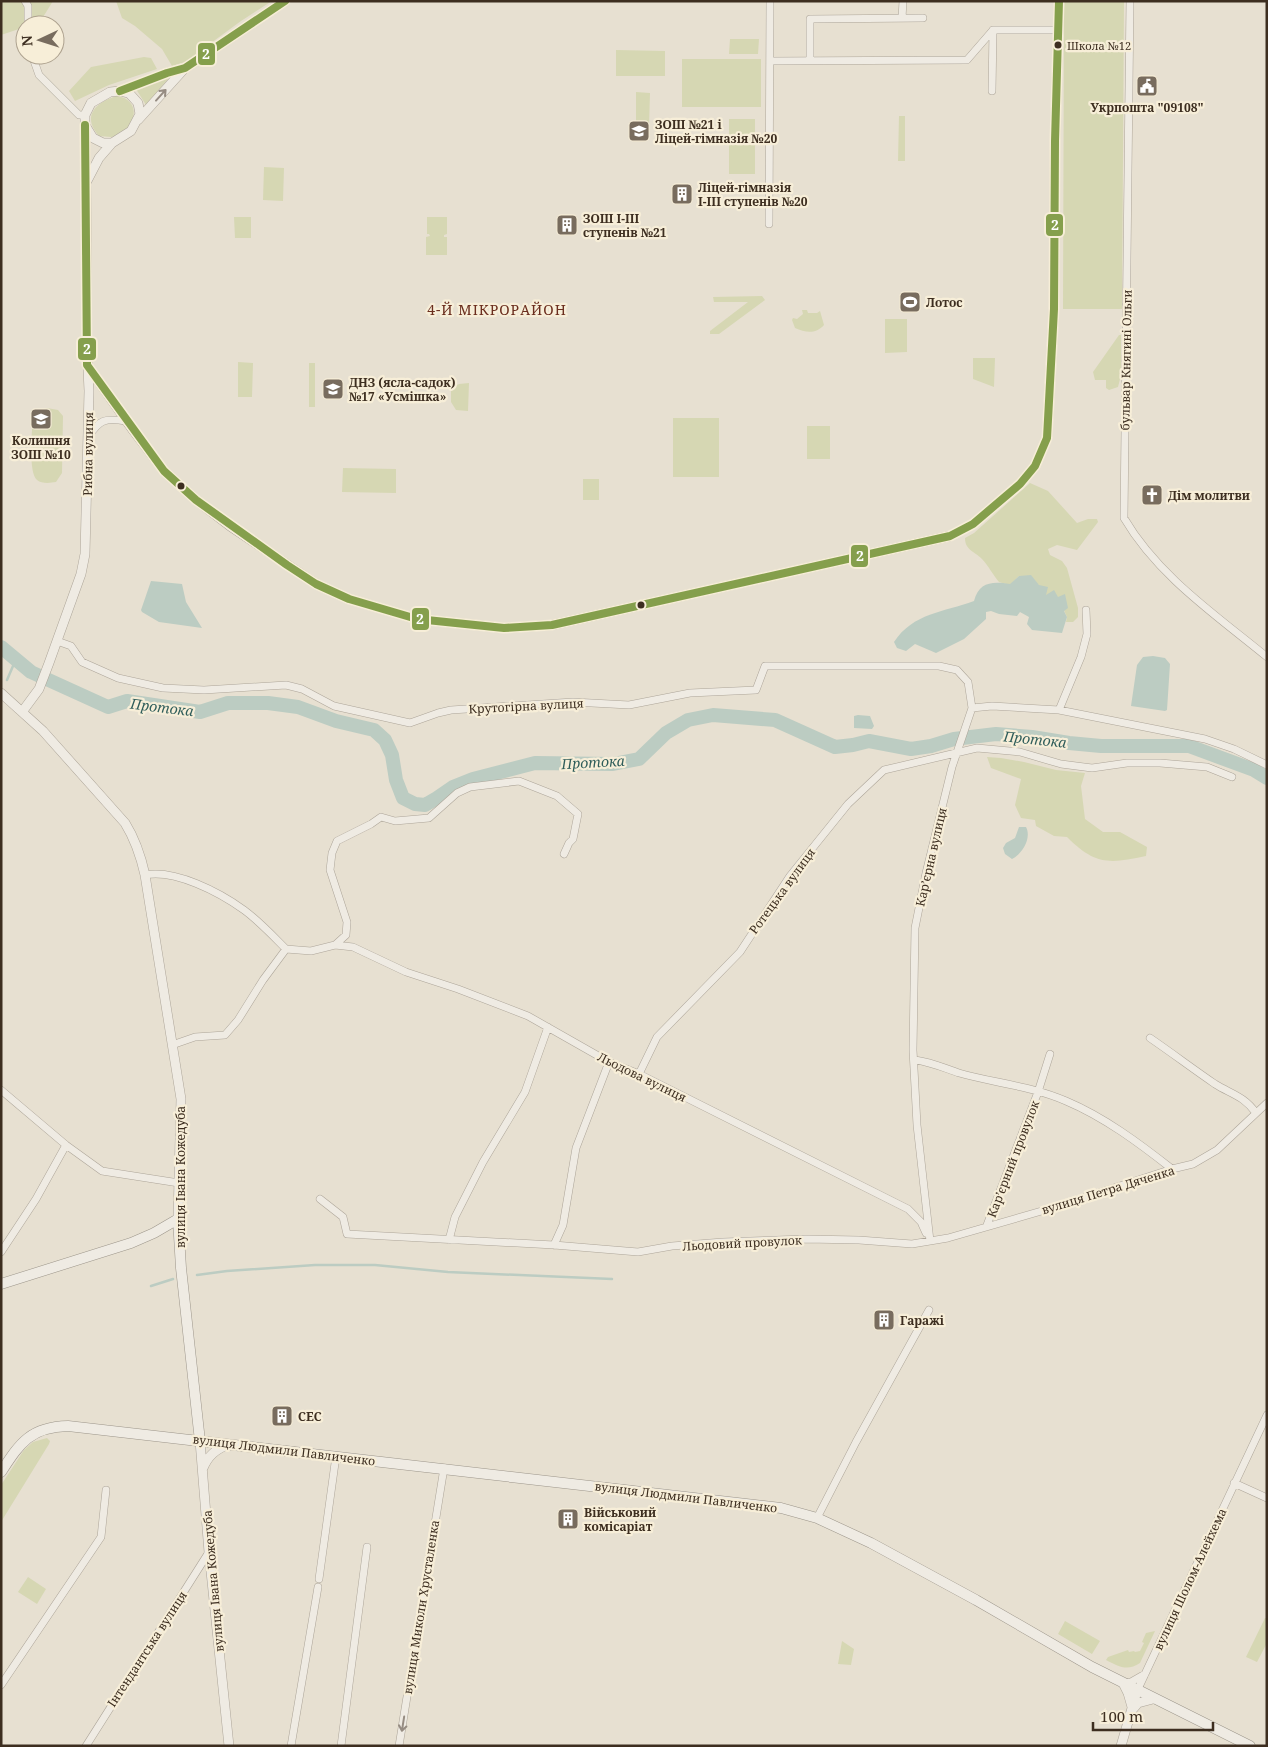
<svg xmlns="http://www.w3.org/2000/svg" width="1268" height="1747" viewBox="0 0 1268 1747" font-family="'Noto Serif',serif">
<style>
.green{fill:#d6d7b3}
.water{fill:#bcccc2}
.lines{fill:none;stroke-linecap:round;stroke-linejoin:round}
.stream{stroke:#bcccc2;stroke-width:2.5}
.river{stroke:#bcccc2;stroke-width:14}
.minor-casing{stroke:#ada599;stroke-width:8}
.tertiary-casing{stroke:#ada599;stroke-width:10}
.secondary-casing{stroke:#9c958a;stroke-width:11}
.minor{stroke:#efebe3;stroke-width:7}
.tertiary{stroke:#efebe3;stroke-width:9}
.secondary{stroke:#efebe3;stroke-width:10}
.bus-1-casing{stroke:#f7eed8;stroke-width:11}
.bus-1{stroke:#859f4c;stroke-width:8}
.oneway{stroke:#968c82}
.bus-dot{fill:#3d2e20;stroke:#f7eed8;stroke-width:2}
.labels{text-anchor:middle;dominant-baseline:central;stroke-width:4.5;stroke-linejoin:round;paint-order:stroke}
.bus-label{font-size:11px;fill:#3d2e20;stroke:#f7eed8;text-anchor:start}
.poi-label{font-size:12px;font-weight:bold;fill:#3d2e20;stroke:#f7eed8;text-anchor:start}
.street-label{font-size:12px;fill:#3d2e20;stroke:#f7eed8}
.neighbourhood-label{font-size:14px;letter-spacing:1px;fill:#6b2e1e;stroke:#f7eed8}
.water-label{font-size:14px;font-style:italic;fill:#2f5d5a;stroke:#f7eed8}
.line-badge{stroke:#f7eed8;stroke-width:2}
.badge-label{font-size:14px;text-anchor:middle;font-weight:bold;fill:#fff}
</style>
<rect width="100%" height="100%" fill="#e7e0d1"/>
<path class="green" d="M 1,1 L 53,1 L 40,22 L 1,35 Z
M 116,1 L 272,1 L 241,21 L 185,62 L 172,66 L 162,49 L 135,26 L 122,18 Z
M 1064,1 L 1124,1 L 1122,309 L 1063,309 Z
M 730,39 L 759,39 L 758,54 L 729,54 Z
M 616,50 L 665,51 L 665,76 L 616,76 Z
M 144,57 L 151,58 L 157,69 L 109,85 L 75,101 L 69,91 L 91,67 Z
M 682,59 L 761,59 L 761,107 L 682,107 Z
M 169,78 L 146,105 L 136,89 Z
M 636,92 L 650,93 L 649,127 L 636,127 Z
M 117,96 C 146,101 133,134 111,137 C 108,137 103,136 99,136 C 81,116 96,102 117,96 Z
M 899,116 L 905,116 L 905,161 L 898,161 Z
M 729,119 L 755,119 L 755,174 L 729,174 Z
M 264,167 L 284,168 L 283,201 L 263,200 Z
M 234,217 L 251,217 L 251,238 L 235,238 Z
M 427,217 L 447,217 L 447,234 L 444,235 L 444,237 L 447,237 L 447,255 L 426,255 L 426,237 L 430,236 L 429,234 L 427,234 Z
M 762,296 L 765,300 L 719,334 L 710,334 L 710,331 L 748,302 L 714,302 L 713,297 Z
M 802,310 L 807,310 L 808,313 L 817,313 L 820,311 L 824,325 C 816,334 806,333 795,328 L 792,320 L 793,318 L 797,319 L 803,314 Z
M 885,319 L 907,319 L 907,352 L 885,353 Z
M 1119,335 L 1121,335 L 1121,375 L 1118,387 L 1109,390 L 1106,388 L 1106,380 L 1095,380 L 1093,372 Z
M 973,358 L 995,358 L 994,387 L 973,379 Z
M 238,362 L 253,363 L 252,397 L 238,397 Z
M 309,363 L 315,363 L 315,407 L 309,407 Z
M 469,383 L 468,411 L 456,410 L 451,402 L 451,388 L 459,384 Z
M 47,408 L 58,410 L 63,416 L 62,473 L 56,482 C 50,483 42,484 37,480 C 28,473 32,430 33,417 L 39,411 Z
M 673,418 L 719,418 L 719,477 L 673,477 Z
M 807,426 L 830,426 L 830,459 L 807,459 Z
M 343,468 L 396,469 L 396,493 L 342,492 Z
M 583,479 L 599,479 L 599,500 L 583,500 Z
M 1030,483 L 1048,491 L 1077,523 L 1088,519 L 1097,519 L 1098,522 L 1077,550 L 1057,545 L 1048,549 L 1050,555 L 1062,561 L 1067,568 L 1078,608 L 1078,617 L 1073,622 L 1066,622 L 1067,617 L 1058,597 L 1046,595 L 1039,585 L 1019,576 L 1010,585 L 999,582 C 993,575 988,565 982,559 C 974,551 965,550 965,538 L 974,533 Z
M 987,757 L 1001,758 L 1024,762 L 1056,770 L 1085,773 L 1081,786 L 1085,819 L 1103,832 L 1120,832 L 1147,847 L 1146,856 C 1109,864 1095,865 1067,837 L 1054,836 L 1036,826 L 1035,820 L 1021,818 L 1015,805 L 1021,779 L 991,768 Z
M 47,1438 L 50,1441 L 49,1444 L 1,1522 L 1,1485 L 24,1450 L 33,1442 Z
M 28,1577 L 46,1589 L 37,1604 L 18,1592 Z
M 1265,1618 L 1267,1618 L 1267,1643 L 1257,1662 L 1246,1657 Z
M 1065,1621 L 1100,1641 L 1092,1654 L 1058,1634 Z
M 1155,1631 L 1140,1663 C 1127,1672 1118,1666 1106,1660 L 1108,1657 L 1128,1650 L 1129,1652 L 1134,1651 L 1135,1652 L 1140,1651 L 1144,1643 L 1142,1642 L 1146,1633 Z
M 842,1641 L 854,1649 L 851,1665 L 838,1664 Z"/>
<path class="water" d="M 1031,575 L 1039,585 L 1048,587 L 1046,595 L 1054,590 L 1058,597 L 1065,594 L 1068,608 L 1064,611 L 1067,617 L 1062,633 L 1032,630 L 1027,624 L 1029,617 L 1020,612 L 1017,616 L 999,614 L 991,611 L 986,612 L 986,619 L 964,639 L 936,653 L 915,644 L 906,651 L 897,648 L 894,642 C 913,613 944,612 974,601 C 979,582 992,581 1010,584 L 1019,576 Z
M 151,581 L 182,584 L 186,602 L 202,628 L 159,622 L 142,612 L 141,610 Z
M 1153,656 L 1165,658 L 1170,664 L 1167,710 L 1165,711 L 1131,706 L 1137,665 L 1143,657 Z
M 858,715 L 870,716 L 874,726 L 872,729 L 854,728 L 854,716 Z
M 1019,827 L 1026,827 C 1032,838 1022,854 1012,859 L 1005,854 L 1003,848 L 1006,843 L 1015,838 Z"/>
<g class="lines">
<path class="stream" d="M 7,680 L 16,659
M 197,1275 L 227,1271 L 315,1265 L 375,1265 L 448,1272 L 612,1279
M 151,1286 L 173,1279"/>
<path class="river" d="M 1,647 L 31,672 L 108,707 L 127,701 L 200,712 L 228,703 L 268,703 L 298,707 L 336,721 L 374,730 L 385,740 L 392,755 L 396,780 L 403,798 L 415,804 L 425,805 L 437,798 L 453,787 L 473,779 L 535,763 L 613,764 L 639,759 L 666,733 L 688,720 L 713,715 L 775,720 L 835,747 L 853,745 L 869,741 L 911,749 L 931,746 L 954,739 L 996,734 L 1032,737 L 1069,743 L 1101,746 L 1189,746 L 1254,770 L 1267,778"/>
<g class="minor-casing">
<path id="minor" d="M 25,1 L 28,6 L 28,25
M 1130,1 L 1124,518 C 1158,576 1216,615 1267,657
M 902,18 L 903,1
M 32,55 L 39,75 L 79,115 L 85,115
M 770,61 L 967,60 L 993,30 L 1058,30
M 810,61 L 810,19 L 923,18
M 992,91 L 993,30
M 769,224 L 770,1
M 88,437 C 100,419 105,418 126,421
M 57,641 L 71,646 L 82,662 L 118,678 L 163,688 L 204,690 L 286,685 L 302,689 L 334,706 L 410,723 L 438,713 L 451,710 L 573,702 L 629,705 L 690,693 L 756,690 L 765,666 L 939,666 L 957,670 L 968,682 L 972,708 L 952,767 L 926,873 L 915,928 L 913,1050 L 917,1125 L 930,1241
M 972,708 L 992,706 L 1059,710 L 1205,739 L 1234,749 L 1267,765
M 1059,710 L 1081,657 L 1087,634 L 1086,610
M 145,875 C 175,869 219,892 244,910 C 259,921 273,936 286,949
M 335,945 L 346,935 L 347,922 L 330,870 L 332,853 L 337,841 L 371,824 L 381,817 L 395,821 L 429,818 L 457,793 L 470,787 L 519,781 L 557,796 L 578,814 L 573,839 L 569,843 L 564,854
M 1150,1038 C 1172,1053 1193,1069 1215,1084 C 1231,1094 1244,1096 1256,1113
M 172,1045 L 195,1037 L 225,1035 L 238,1020 L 263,980 L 286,949 L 311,951 L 335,945 L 353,947 L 406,972 L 458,989 L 528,1016 L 609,1062 L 639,1074 L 908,1209 L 921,1222 L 926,1233
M 915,1060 C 931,1062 944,1068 959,1073 C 994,1083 1032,1086 1066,1101 C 1104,1117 1139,1143 1172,1169
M 639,1074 L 657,1037 L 740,952 L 790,876 L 848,804 L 884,770 L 977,748 L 1020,752 L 1061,764 L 1092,768 L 1127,763 L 1160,763 L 1207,767 L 1232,777
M 1,1090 L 66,1145 L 102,1171 L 179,1183
M 320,1199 L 343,1217 L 347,1234 L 554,1245 L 638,1252 L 672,1246 L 723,1242 L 806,1239 L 859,1240 L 912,1244 L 948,1238 L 1052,1208 L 1172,1169 L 1193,1164 L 1217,1150 L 1267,1103
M 987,1225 L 1038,1092 L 1050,1054
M 449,1240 L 455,1217 L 483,1162 L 525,1092 L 548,1027
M 554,1245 L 563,1225 L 576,1148 L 609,1062
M 1,1252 L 36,1199 L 66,1145
M 1234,1483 L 1267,1498
M 817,1518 L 856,1442 L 929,1310
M 319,1579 L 336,1456
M 1123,1683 L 1131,1682 L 1145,1674
M 1,1685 L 101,1537 L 106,1490
M 1137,1691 L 1267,1415
M 86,1746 L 209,1552
M 291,1746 L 318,1587
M 341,1746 L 367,1547
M 399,1746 L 444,1468"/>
</g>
<g class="tertiary-casing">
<path id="tertiary" d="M 120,91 L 167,73 L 185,68
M 138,120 L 185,68 L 285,1
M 87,181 L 99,158 L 112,143
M 87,365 L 133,430 L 164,471 L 196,500 L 230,526 L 316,584 L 349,599 L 417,619 L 504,628 L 552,625 L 950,536 L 973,524 L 1020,484 L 1035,466 L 1047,438 L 1054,309 L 1055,141 L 1059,1
M 1,693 L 43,731 L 125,823 C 135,839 141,857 145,875 L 181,1099 L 178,1219
M 22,712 L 39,689 L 49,663 L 81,574 L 85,554 L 89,391 L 87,347 L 87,287 L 86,183 L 85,134 L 85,115 L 91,103 L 110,92 L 120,91 L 129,93 L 138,103 L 140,114 L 131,131 L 112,143 L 103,143 L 93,138 L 85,125
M 200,1441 L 209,1552 L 229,1746
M 203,1468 C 208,1456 215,1450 227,1445
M 1123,1683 L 1128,1693 L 1132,1707
M 1132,1710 L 1138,1703 L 1153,1699
M 1121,1746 L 1137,1691"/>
</g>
<g class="secondary-casing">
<path id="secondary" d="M 1,1284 L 131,1243 L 154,1233 L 178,1219 L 181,1268 L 200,1441
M 1,1472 C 20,1443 30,1427 68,1426 L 781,1508 L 817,1518 L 871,1543 L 976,1600 L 1092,1667 L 1250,1746"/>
</g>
<use href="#minor" class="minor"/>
<use href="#tertiary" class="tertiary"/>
<use href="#secondary" class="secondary"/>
<g class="bus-1-casing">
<path id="bus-1" d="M 120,91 L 167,73 L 185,68 L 285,1
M 85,125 L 87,365 L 164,471 L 196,500 L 287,565 L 316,584 L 349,599 L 417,619 L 504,628 L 552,625 L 950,536 L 973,524 L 1020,484 L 1035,466 L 1047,438 L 1054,309 L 1055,141 L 1059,1"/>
</g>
<use href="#bus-1" class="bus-1"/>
</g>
<defs><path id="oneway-shaft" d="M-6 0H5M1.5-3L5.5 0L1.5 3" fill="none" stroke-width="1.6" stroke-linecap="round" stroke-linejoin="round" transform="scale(1.25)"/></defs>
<g class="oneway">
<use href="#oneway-shaft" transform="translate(161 95) rotate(-48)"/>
<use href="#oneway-shaft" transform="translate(403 1724) rotate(99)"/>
</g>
<defs>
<g id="civic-square" transform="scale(1.125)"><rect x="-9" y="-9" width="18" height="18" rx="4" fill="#786c5e" stroke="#f7eed8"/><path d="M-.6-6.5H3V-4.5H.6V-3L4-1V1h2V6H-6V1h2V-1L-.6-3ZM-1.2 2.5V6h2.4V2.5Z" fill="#fff"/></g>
<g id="school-square" transform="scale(1.125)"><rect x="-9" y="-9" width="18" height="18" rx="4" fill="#786c5e" stroke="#f7eed8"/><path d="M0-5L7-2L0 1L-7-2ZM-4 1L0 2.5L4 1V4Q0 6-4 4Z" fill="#fff"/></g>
<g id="building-square" transform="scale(1.125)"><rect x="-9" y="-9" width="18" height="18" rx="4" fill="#786c5e" stroke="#f7eed8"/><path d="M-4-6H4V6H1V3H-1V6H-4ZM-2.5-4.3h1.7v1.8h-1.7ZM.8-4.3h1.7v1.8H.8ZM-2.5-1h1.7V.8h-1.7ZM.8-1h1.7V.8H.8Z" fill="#fff"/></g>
<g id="stadium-square" transform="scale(1.125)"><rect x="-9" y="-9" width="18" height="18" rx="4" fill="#786c5e" stroke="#f7eed8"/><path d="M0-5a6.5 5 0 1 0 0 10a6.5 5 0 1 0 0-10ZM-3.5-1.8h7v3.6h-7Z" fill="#fff"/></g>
<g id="church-square" transform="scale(1.125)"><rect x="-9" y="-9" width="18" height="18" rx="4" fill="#786c5e" stroke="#f7eed8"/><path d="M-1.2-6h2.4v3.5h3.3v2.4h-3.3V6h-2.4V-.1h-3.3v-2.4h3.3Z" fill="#fff"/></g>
</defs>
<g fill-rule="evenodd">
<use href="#civic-square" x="1147" y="86"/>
<use href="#school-square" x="639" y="131"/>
<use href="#building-square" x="682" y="194"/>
<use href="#building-square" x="567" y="225"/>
<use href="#stadium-square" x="910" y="302"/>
<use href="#school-square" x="333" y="389"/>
<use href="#school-square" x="41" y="419"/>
<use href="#church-square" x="1152" y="495"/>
<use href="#building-square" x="884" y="1320"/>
<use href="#building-square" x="282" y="1416"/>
<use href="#building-square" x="568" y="1519"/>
</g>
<g class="bus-dot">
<circle cx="1058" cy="45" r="4.5"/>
<circle cx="181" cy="486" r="4.5"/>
<circle cx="641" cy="605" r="4.5"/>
</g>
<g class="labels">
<g class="bus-label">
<text x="1067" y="45">Школа №12</text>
</g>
<g class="poi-label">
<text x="1147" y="107" text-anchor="middle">Укрпошта "09108"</text>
<text x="655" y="124">ЗОШ №21 і<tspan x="655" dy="14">Ліцей-гімназія №20</tspan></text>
<text x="698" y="187">Ліцей-гімназія<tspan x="698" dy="14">I-III ступенів №20</tspan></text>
<text x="583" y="218">ЗОШ І-ІІІ<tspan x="583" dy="14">ступенів №21</tspan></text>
<text x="926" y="302">Лотос</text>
<text x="349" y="382">ДНЗ (ясла-садок)<tspan x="349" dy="14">№17 «Усмішка»</tspan></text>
<text x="41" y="440" text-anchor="middle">Колишня<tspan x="41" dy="14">ЗОШ №10</tspan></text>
<text x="1168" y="495">Дім молитви</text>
<text x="900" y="1320">Гаражі</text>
<text x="298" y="1416">СЕС</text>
<text x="584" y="1512">Військовий<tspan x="584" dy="14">комісаріат</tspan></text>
</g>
<g class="street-label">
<text transform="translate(1126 360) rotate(-89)">бульвар Княгині Ольги</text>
<text transform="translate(88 454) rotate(-89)">Рибна вулиця</text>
<text transform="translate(526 706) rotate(-3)">Крутогірна вулиця</text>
<text transform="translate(931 857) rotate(-77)">Карʼєрна вулиця</text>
<text transform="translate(782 891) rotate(-54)">Ротецька вулиця</text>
<text transform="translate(642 1077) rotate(26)">Льодова вулиця</text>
<text transform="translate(1013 1159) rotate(-69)">Карʼєрний провулок</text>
<text transform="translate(180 1177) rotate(-90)">вулиця Івана Кожедуба</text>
<text transform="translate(1108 1190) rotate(-17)">вулиця Петра Дяченка</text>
<text transform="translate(742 1243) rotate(-3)">Льодовий провулок</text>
<text transform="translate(284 1450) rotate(7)">вулиця Людмили Павличенко</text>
<text transform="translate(686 1497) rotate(7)">вулиця Людмили Павличенко</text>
<text transform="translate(1190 1579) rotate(-65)">вулиця Шолом-Алейхема</text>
<text transform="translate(213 1581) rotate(-95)">вулиця Івана Кожедуба</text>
<text transform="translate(421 1607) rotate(-81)">вулиця Миколи Хрусталенка</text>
<text transform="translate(147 1649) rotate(-57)">Інтендантська вулиця</text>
</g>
<g class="neighbourhood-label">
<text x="497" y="309">4-Й МІКРОРАЙОН</text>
</g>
<g class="water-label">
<text transform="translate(162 707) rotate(7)">Протока</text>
<text transform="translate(1035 739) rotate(6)">Протока</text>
<text transform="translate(593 762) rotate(-3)">Протока</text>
</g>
</g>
<g class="line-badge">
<rect x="197" y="42" width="19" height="24" rx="5" fill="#859f4c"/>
<rect x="1045" y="213" width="19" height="24" rx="5" fill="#859f4c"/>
<rect x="77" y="337" width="20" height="24" rx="5" fill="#859f4c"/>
<rect x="850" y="544" width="19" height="24" rx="5" fill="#859f4c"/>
<rect x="411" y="607" width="19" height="24" rx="5" fill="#859f4c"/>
</g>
<g class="badge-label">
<text x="206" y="59">2</text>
<text x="1055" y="230">2</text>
<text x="87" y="354">2</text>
<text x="860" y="561">2</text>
<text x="420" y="624">2</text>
</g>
<rect width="1268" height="1747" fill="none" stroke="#3d2e20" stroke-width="5"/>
<g transform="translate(40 40) rotate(266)"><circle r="24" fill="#f7eed8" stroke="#ada18e"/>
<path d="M0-4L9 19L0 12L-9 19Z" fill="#786c5e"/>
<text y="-8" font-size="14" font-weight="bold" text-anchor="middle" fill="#3d2e20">N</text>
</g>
<path d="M1093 1722v8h120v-8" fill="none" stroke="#3d2e20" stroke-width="2.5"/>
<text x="1100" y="1722" font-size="15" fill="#3d2e20" stroke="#f7eed8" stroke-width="4" paint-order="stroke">100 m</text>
</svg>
